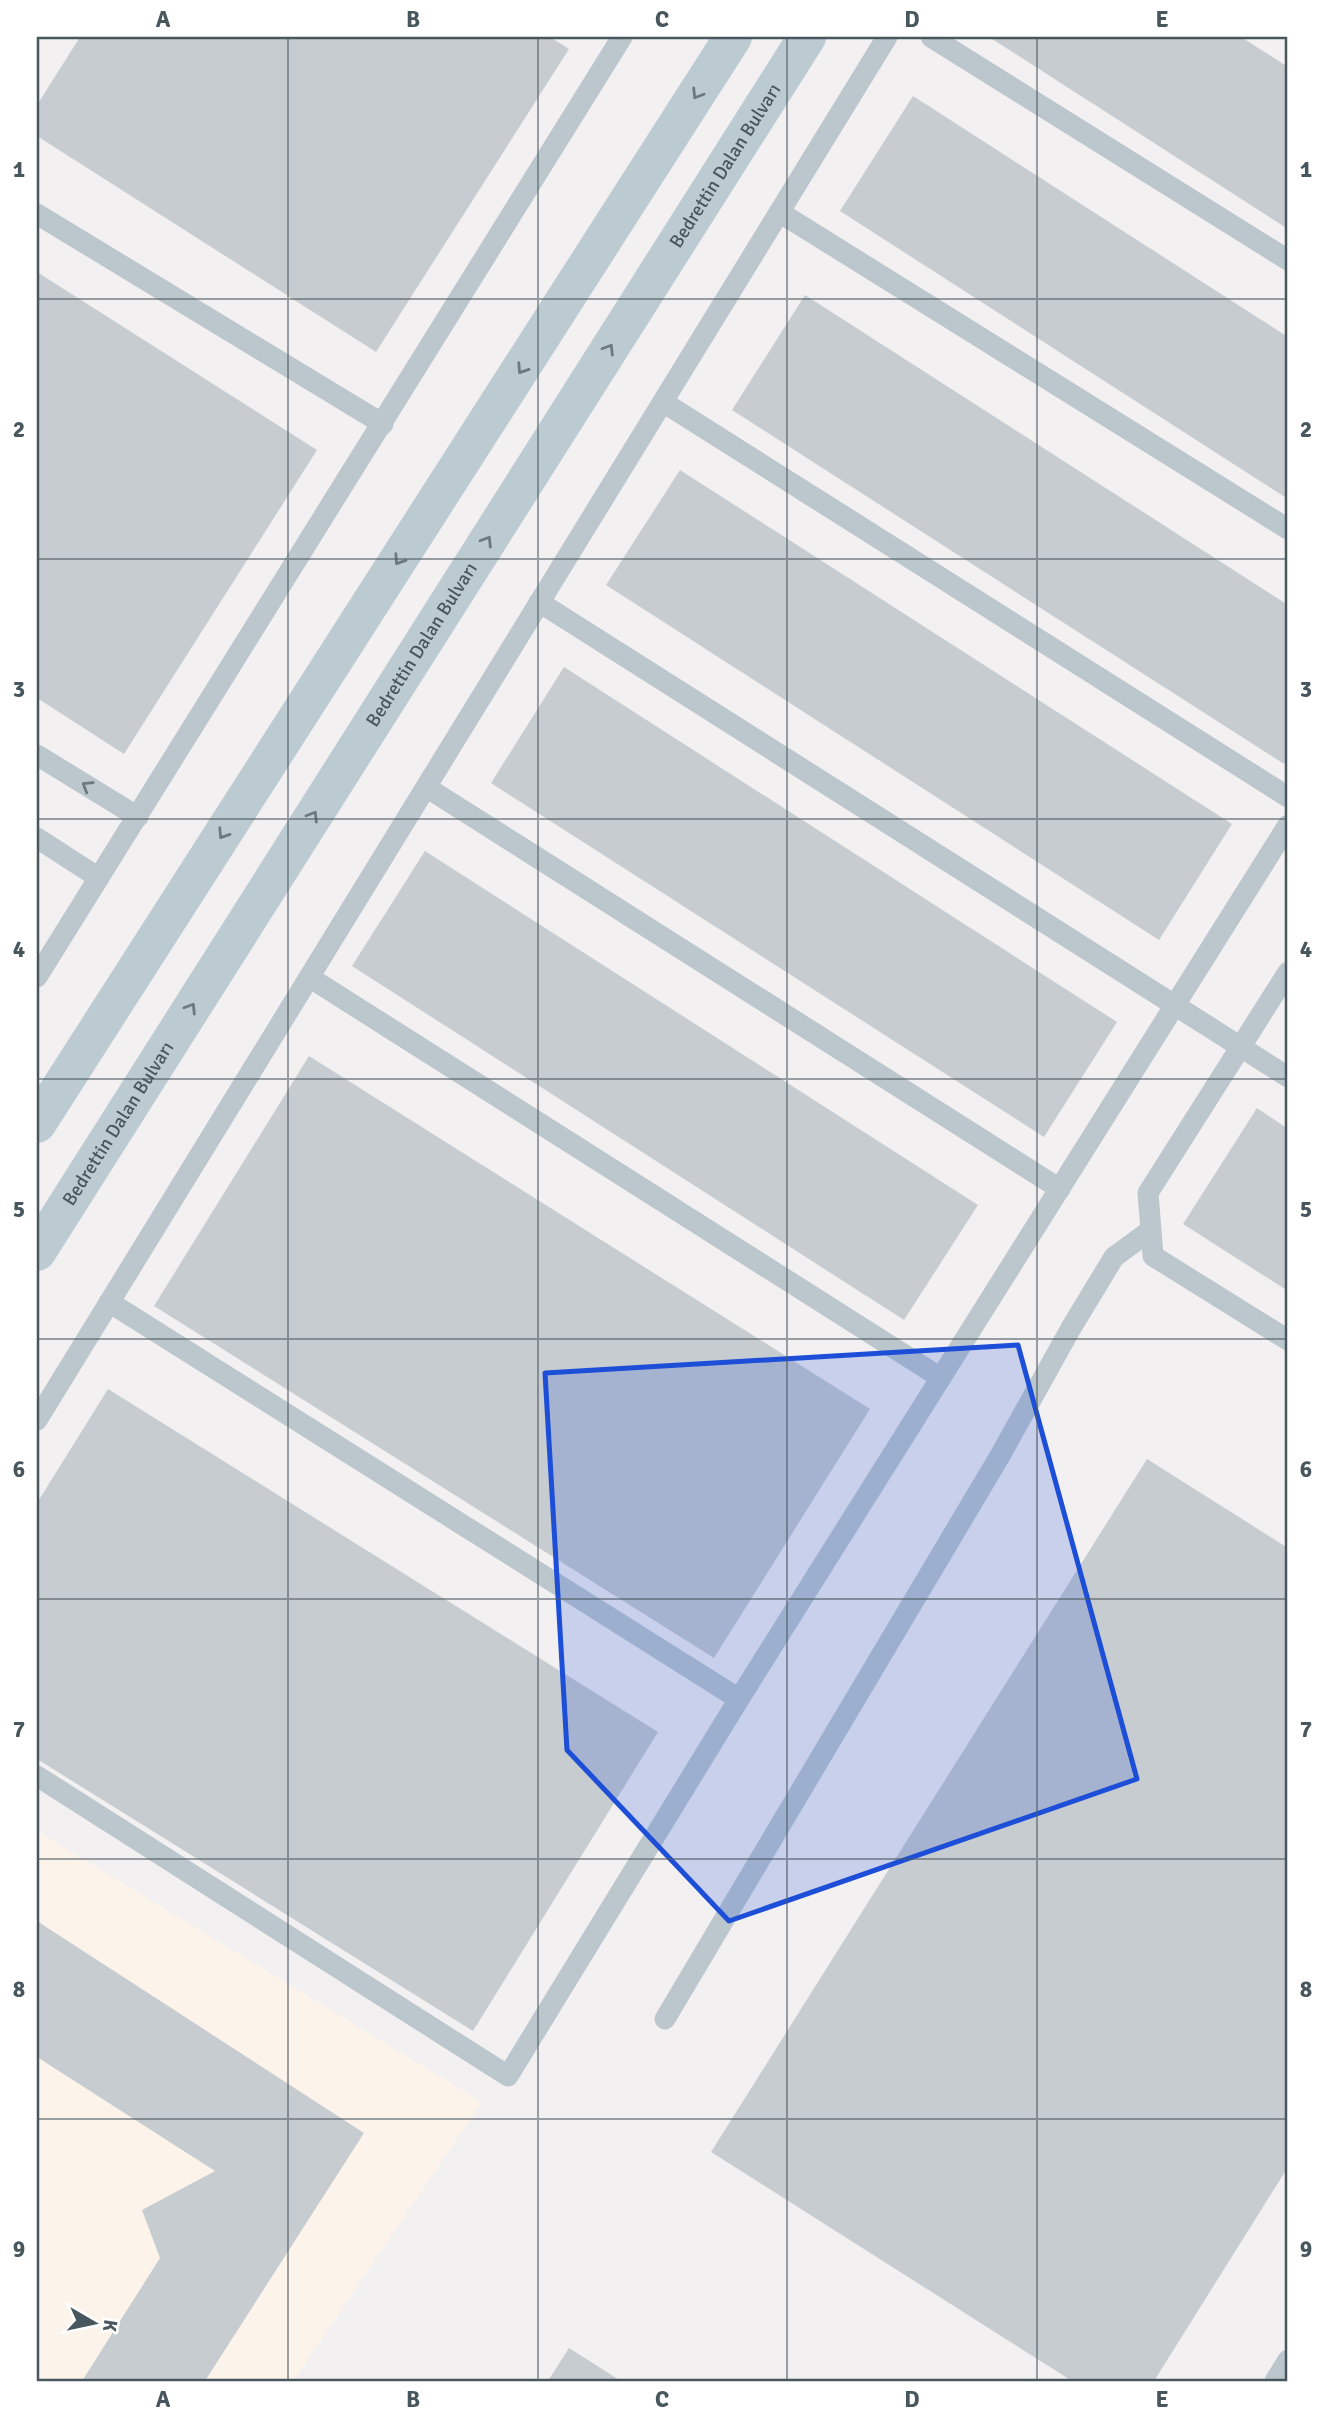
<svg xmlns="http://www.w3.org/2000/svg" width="1325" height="2418" viewBox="0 0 1325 2418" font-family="Signika,sans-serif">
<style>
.commercial{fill:#fcf4eb}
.building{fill:#c7ccd0}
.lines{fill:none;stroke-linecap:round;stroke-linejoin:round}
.lane{stroke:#bcc7cd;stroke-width:21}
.secondary{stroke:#bccad2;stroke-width:38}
.oneway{stroke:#6b7a81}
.oneway2{stroke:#6b797f}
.marked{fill:#1d4ed8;fill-opacity:0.2;stroke:#1d4ed8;stroke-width:5;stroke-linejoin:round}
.grid{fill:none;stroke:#48575e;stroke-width:2;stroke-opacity:0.55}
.labels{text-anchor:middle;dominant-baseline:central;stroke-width:6;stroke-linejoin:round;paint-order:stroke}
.street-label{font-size:19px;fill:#48575e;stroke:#fff}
.neatline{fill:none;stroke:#48575e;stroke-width:2.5}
.grid-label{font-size:23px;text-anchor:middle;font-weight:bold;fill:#48575e}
</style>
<rect width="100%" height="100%" fill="#f3f0f1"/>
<path class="commercial" d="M 37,1831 L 482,2102 L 293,2381 L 37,2381 Z"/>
<path class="building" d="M 80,37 L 550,37 L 569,49 L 376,352 L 37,136 L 37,105 Z
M 989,37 L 1241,37 L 1288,67 L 1288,229 Z
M 913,96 L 1288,337 L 1288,499 L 840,211 Z
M 37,272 L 317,450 L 124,754 L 37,698 Z
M 805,295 L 1288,605 L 1288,758 L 1284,764 L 732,410 Z
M 680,470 L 1232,824 L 1159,940 L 606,585 Z
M 564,667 L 1117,1022 L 1044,1137 L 491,783 Z
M 425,851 L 978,1205 L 904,1320 L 352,966 Z
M 309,1056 L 870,1409 L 714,1658 L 154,1306 Z
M 1257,1108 L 1288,1129 L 1288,1291 L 1183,1224 Z
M 108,1389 L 658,1732 L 473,2031 L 37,1759 L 37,1503 Z
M 1147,1459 L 1288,1548 L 1288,2167 L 1154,2381 L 1072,2381 L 711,2152 Z
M 37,1921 L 364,2133 L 205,2381 L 82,2381 L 160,2258 L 142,2210 L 215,2171 L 37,2057 Z
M 569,2348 L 621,2381 L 548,2381 Z"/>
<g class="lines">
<path class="lane" d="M 931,37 L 1288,260
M 779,212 L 1288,529
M 37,214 L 383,424
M 663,402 L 1288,797
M 539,602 L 1288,1077
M 37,755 L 138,817
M 426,787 L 1060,1189
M 37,838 L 99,878
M 1288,972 L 1148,1193 L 1153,1256 L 1288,1340
M 37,977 L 622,37
M 309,977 L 941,1378
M 109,1302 L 739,1699
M 37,1420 L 887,37
M 37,1776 L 508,2076 L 739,1699 L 1288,825
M 665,2019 L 1001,1454 L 1071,1328 L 1114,1257 L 1151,1230
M 1275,2381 L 1288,2360"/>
<g class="secondary">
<path d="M 37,1124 L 733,37"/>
<path id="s1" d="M 37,1252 L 807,37"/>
</g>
</g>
<defs><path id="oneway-chevron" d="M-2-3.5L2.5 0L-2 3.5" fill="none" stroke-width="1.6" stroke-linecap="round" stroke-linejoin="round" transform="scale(1.75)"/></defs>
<g class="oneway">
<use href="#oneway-chevron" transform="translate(697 94) rotate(122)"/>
<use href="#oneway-chevron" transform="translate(609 349) rotate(-58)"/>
<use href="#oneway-chevron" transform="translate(522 369) rotate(123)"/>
<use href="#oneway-chevron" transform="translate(487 541) rotate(-58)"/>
<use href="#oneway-chevron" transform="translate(399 560) rotate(123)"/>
<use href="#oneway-chevron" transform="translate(313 816) rotate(-58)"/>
<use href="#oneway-chevron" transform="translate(223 834) rotate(123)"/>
<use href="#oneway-chevron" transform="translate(191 1008) rotate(-58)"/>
</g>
<use class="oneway2" href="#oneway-chevron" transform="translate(87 786) rotate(-148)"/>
<path class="marked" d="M 1018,1345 L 1137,1779 L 729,1921 L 567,1750 L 545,1373 Z"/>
<path class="grid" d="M 288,37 L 288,2381M 538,37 L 538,2381M 787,37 L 787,2381M 1037,37 L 1037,2381M 37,299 L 1288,299M 37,559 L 1288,559M 37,819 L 1288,819M 37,1079 L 1288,1079M 37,1339 L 1288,1339M 37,1599 L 1288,1599M 37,1859 L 1288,1859M 37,2119 L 1288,2119"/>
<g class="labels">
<g class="street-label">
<text stroke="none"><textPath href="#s1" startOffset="1286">Bedrettin Dalan Bulvarı</textPath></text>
<text stroke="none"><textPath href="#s1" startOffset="719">Bedrettin Dalan Bulvarı</textPath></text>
<text stroke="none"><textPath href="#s1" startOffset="152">Bedrettin Dalan Bulvarı</textPath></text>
</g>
</g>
<rect width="1325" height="2418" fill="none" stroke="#ffffff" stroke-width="77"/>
<g transform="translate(94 2323) rotate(99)" stroke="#ffffff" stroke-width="5" paint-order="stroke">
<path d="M0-5L12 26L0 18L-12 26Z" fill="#48575e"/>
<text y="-10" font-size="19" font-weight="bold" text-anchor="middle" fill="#48575e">K</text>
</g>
<rect x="38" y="38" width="1248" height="2342" class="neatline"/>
<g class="grid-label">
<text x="163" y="27">A</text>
<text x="413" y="27">B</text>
<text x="662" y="27">C</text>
<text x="912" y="27">D</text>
<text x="1162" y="27">E</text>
<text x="19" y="177">1</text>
<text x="1306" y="177">1</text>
<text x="19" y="437">2</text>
<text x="1306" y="437">2</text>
<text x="19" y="697">3</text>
<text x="1306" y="697">3</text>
<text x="19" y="957">4</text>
<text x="1306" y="957">4</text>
<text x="19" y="1217">5</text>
<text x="1306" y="1217">5</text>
<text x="19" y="1477">6</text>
<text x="1306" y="1477">6</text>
<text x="19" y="1737">7</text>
<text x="1306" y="1737">7</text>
<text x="19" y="1997">8</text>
<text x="1306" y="1997">8</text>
<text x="19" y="2257">9</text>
<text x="1306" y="2257">9</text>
<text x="163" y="2407">A</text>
<text x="413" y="2407">B</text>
<text x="662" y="2407">C</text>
<text x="912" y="2407">D</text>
<text x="1162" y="2407">E</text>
</g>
</svg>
